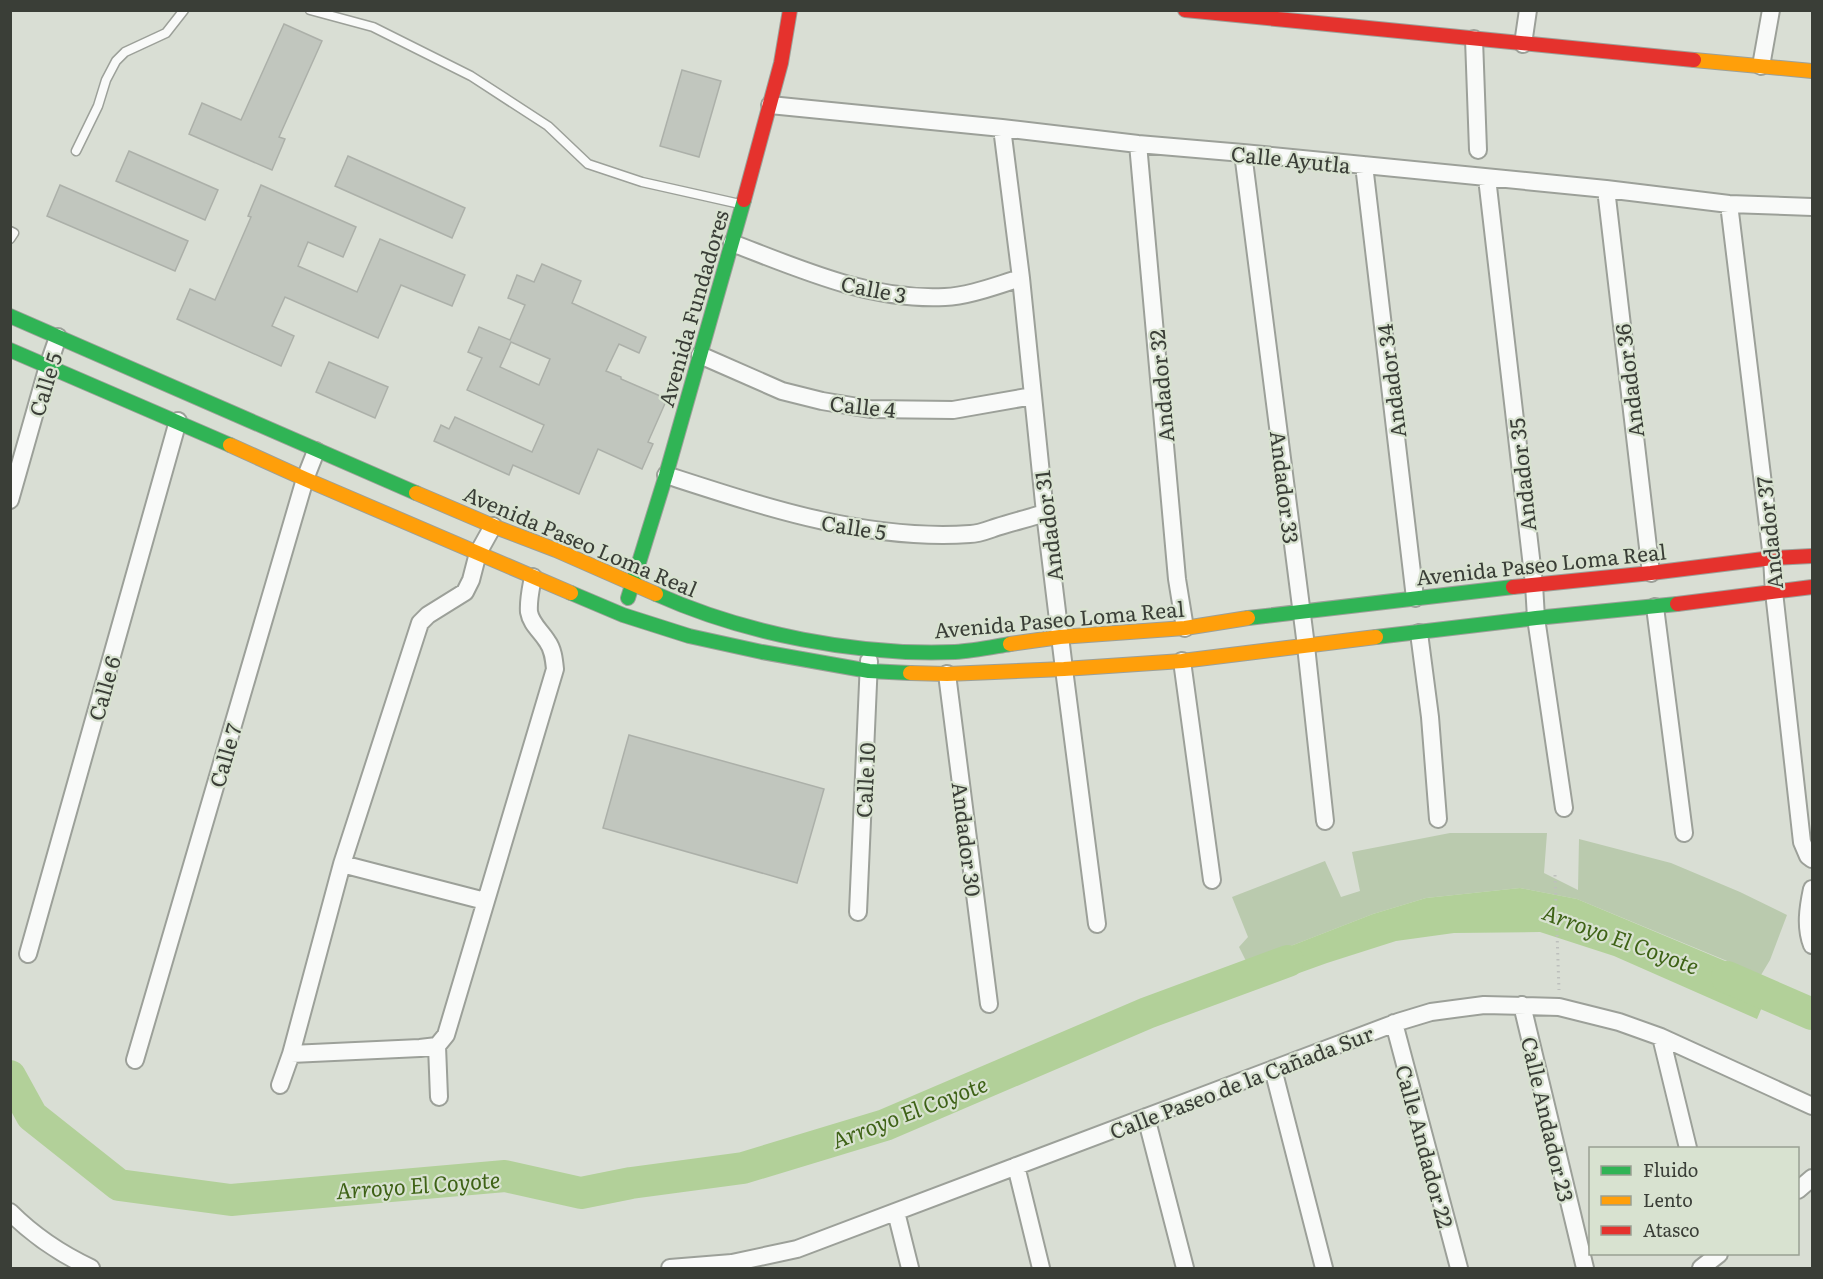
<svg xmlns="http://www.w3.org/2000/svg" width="1823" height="1279" viewBox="0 0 1823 1279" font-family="Literata,serif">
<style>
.green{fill:#bacaae}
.water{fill:#b2d099}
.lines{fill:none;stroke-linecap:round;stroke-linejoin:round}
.river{stroke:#b2d099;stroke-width:32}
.building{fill:#c1c6be;stroke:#acb0a9;stroke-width:1.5;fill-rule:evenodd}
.lane-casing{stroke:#9ca099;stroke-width:11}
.street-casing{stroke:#9ca099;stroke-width:20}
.fast-casing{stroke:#9ca099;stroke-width:16}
.slow-casing{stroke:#9ca099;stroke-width:16}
.jam-casing{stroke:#9ca099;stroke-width:16}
.path{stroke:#bdbfbc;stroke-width:3;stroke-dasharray:1.5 4.5;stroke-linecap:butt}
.lane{stroke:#f9faf9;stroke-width:8}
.street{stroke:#f9faf9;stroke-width:16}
.fast{stroke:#30b455;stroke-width:14}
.slow{stroke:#ff9f0a;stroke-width:14}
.jam{stroke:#e5322d;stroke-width:14}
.labels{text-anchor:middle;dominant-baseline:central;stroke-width:4.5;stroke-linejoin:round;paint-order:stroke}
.street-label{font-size:21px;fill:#3a3e37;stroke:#d8e2d0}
.water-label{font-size:22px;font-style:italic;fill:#3e6216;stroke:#d8e2d0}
</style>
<rect width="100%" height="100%" fill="#d9ded4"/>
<path class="green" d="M 1450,833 L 1547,833 L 1544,873 L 1578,890 L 1579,839 L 1671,863 L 1740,892 L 1787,915 L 1770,960 L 1761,975 L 1577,899 L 1520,888 L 1426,898 L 1373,914 L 1247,963 L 1239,947 L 1248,937 L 1232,897 L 1325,861 L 1341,897 L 1360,891 L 1352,852 Z"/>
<path class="water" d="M 1520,888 L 1577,899 L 1773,981 L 1757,1019 L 1614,956 L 1540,932 L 1454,933 L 1396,941 L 1327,963 L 1252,990 L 1242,965 L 1373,914 L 1426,898 Z"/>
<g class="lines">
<path class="river" d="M 1727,977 L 1812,1014
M 10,1076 L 32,1116 L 119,1185 L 231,1200 L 505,1176 L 581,1193 L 631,1183 L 743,1168 L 885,1125 L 1147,1013 L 1288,961"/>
</g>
<path class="building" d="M 284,24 L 322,41 L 279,137 L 285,139 L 272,170 L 189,134 L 202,103 L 241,120 Z
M 682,70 L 721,81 L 699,157 L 660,146 Z
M 129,151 L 218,190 L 205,220 L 116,181 Z
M 348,156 L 465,208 L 452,238 L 335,186 Z
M 60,185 L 188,241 L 175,271 L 47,216 Z
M 261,185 L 356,227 L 343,257 L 308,242 L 298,266 L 357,292 L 380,239 L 465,275 L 452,306 L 401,285 L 378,338 L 285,297 L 272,326 L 294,336 L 281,366 L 177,319 L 190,289 L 215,300 L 251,217 L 248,216 Z
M 542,264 L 581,281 L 572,303 L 646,337 L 639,353 L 619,344 L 606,371 L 621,377 L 621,379 L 667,399 L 648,442 L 653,444 L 642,469 L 598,449 L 579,494 L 513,465 L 509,475 L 434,441 L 441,425 L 449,429 L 455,417 L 532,452 L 544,425 L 467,390 L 482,358 L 468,352 L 479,327 L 510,340 L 525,305 L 508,298 L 517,275 L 534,282 ZM 511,342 L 550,359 L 539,385 L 500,367 Z
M 329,362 L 388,387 L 375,418 L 316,392 Z
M 629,735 L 824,789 L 797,883 L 603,828 Z"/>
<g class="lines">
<g class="lane-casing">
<path id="lane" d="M 310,10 L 373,27 L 471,76 L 548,126 L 588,164 L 642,182 L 740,204
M 76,151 L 98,106 L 106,80 L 116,61 L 125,52 L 166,33 L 184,10
M 10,231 L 14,233 L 10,239"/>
</g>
<g class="street-casing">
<path id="street" d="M 1474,39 L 1478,150
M 1523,44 L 1528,10
M 1761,66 L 1771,10
M 770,105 L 1002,128 L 1138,144 L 1243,153 L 1606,189 L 1729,204 L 1812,207
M 1002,128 L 1021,278 L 1045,513 L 1064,669 L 1097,924
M 1138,144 L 1177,579 L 1185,628
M 1243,153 L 1306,646 L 1325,821
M 1364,165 L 1415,598
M 1487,178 L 1534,584 L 1536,618 L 1564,808
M 1606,189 L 1651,573
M 1729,204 L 1772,558 L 1774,592 L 1802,842 L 1808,856 L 1812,859
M 732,243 C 800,269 871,301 945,297 C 970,296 997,285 1021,278
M 700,355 L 782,391 L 822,401 L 870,409 L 953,410 L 1033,396
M 666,475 C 765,507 865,541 970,534 C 979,534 988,530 997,527 C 1013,522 1029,518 1045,513
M 10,500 L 48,366 L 58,337
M 1655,607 L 1684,833
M 1419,633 L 1430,717 L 1438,819
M 1182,661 L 1212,880
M 947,674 L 989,1004
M 342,864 L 485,901
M 1812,889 C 1808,908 1805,927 1812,945
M 858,912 L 869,661
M 28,954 L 178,421
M 1522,1005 L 1585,1268
M 1394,1023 L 1459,1268
M 1661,1037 L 1688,1148
M 291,1054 L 420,1048 L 437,1046
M 135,1060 L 305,479 L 316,451
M 1273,1069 L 1324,1268
M 280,1085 L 291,1054 L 342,864 L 420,623 L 428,615 L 465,592 L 471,580 L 478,553 L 493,526
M 439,1097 L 437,1046 L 446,1035 L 555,669 C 554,659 553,649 547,641 C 541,631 531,624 529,612 C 528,600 531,588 533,577
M 1146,1117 L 1185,1268
M 1016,1166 L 1041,1268
M 1798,1190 L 1812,1178
M 10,1212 C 33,1235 61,1254 91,1268
M 896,1212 L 910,1268
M 670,1268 L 732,1263 L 797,1249 L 1398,1022 L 1431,1012 L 1484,1005 L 1559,1007 L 1619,1022 L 1661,1037 L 1812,1106
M 1701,1268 L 1719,1254"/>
</g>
<g class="fast-casing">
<path id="fast" d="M 10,316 L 416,493
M 10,350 L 230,445
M 571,593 L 623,615 L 689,636 L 762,652 L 869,671 L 910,673
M 656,594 C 745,634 858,656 955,652 C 973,651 992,647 1010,644
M 628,598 L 666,475 L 744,200
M 1248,618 L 1513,587
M 1376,637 L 1536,618 L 1677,604"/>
</g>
<g class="slow-casing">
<path id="slow" d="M 1694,60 L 1812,71
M 230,445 L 305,479 L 571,593
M 416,493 L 493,526 L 556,550 L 656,594
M 1010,644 L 1060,637 L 1185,628 L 1248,618
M 910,673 L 947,674 L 1064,669 L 1182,661 L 1376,637"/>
</g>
<g class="jam-casing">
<path id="jam" d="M 1185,10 L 1694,60
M 744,200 L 781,63 L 790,10
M 1513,587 L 1651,573 L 1772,558 L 1812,556
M 1677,604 L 1812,587"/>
</g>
<path class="path" d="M 1555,875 L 1559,990"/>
<use href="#lane" class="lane"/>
<use href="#street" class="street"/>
<use href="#fast" class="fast"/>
<use href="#slow" class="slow"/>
<use href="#jam" class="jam"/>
</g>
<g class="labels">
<g class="street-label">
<text transform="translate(1291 158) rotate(6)">Calle Ayutla</text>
<text transform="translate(874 288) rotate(11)">Calle 3</text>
<text transform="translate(692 308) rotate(-74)">Avenida Fundadores</text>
<text transform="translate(1390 381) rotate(-97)">Andador 34</text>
<text transform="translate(1628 381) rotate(-97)">Andador 36</text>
<text transform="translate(44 384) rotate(-73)">Calle 5</text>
<text transform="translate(1160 386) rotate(-95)">Andador 32</text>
<text transform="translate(863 405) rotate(6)">Calle 4</text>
<text transform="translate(1521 475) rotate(-96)">Andador 35</text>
<text transform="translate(1286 487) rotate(83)">Andador 33</text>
<text transform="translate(854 526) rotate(9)">Calle 5</text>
<text transform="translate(1047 526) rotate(-97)">Andador 31</text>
<text transform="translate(1768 533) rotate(-96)">Andador 37</text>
<text transform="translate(581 540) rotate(23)">Avenida Paseo Loma Real</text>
<text transform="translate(1541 563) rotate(-6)">Avenida Paseo Loma Real</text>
<text transform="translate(1059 618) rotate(-5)">Avenida Paseo Loma Real</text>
<text transform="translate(103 688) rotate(-74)">Calle 6</text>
<text transform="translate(224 755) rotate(-74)">Calle 7</text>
<text transform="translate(864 780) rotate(-87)">Calle 10</text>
<text transform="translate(968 839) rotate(83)">Andador 30</text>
<text transform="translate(1241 1081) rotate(-21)">Calle Paseo de la Cañada Sur</text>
<text transform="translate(1549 1119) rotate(77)">Calle Andador 23</text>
<text transform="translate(1426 1146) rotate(75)">Calle Andador 22</text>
</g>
<g class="water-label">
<text transform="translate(1621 938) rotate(20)">Arroyo El Coyote</text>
<text transform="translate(909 1111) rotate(-21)">Arroyo El Coyote</text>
<text transform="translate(418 1184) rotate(-4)">Arroyo El Coyote</text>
</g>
</g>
<rect width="1823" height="1279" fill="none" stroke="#3a3e37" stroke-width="24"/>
<rect x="1589" y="1147" width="210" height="108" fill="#d8e2d0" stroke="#99a093" stroke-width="1.5"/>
<rect x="1601" y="1166" width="30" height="9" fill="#30b455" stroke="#99a093" stroke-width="1.5"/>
<text x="1643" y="1177" font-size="18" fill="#3a3e37">Fluido</text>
<rect x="1601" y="1196" width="30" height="9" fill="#ff9f0a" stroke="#99a093" stroke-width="1.5"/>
<text x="1643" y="1207" font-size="18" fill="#3a3e37">Lento</text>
<rect x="1601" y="1226" width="30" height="9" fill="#e5322d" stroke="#99a093" stroke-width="1.5"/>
<text x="1643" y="1237" font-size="18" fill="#3a3e37">Atasco</text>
</svg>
